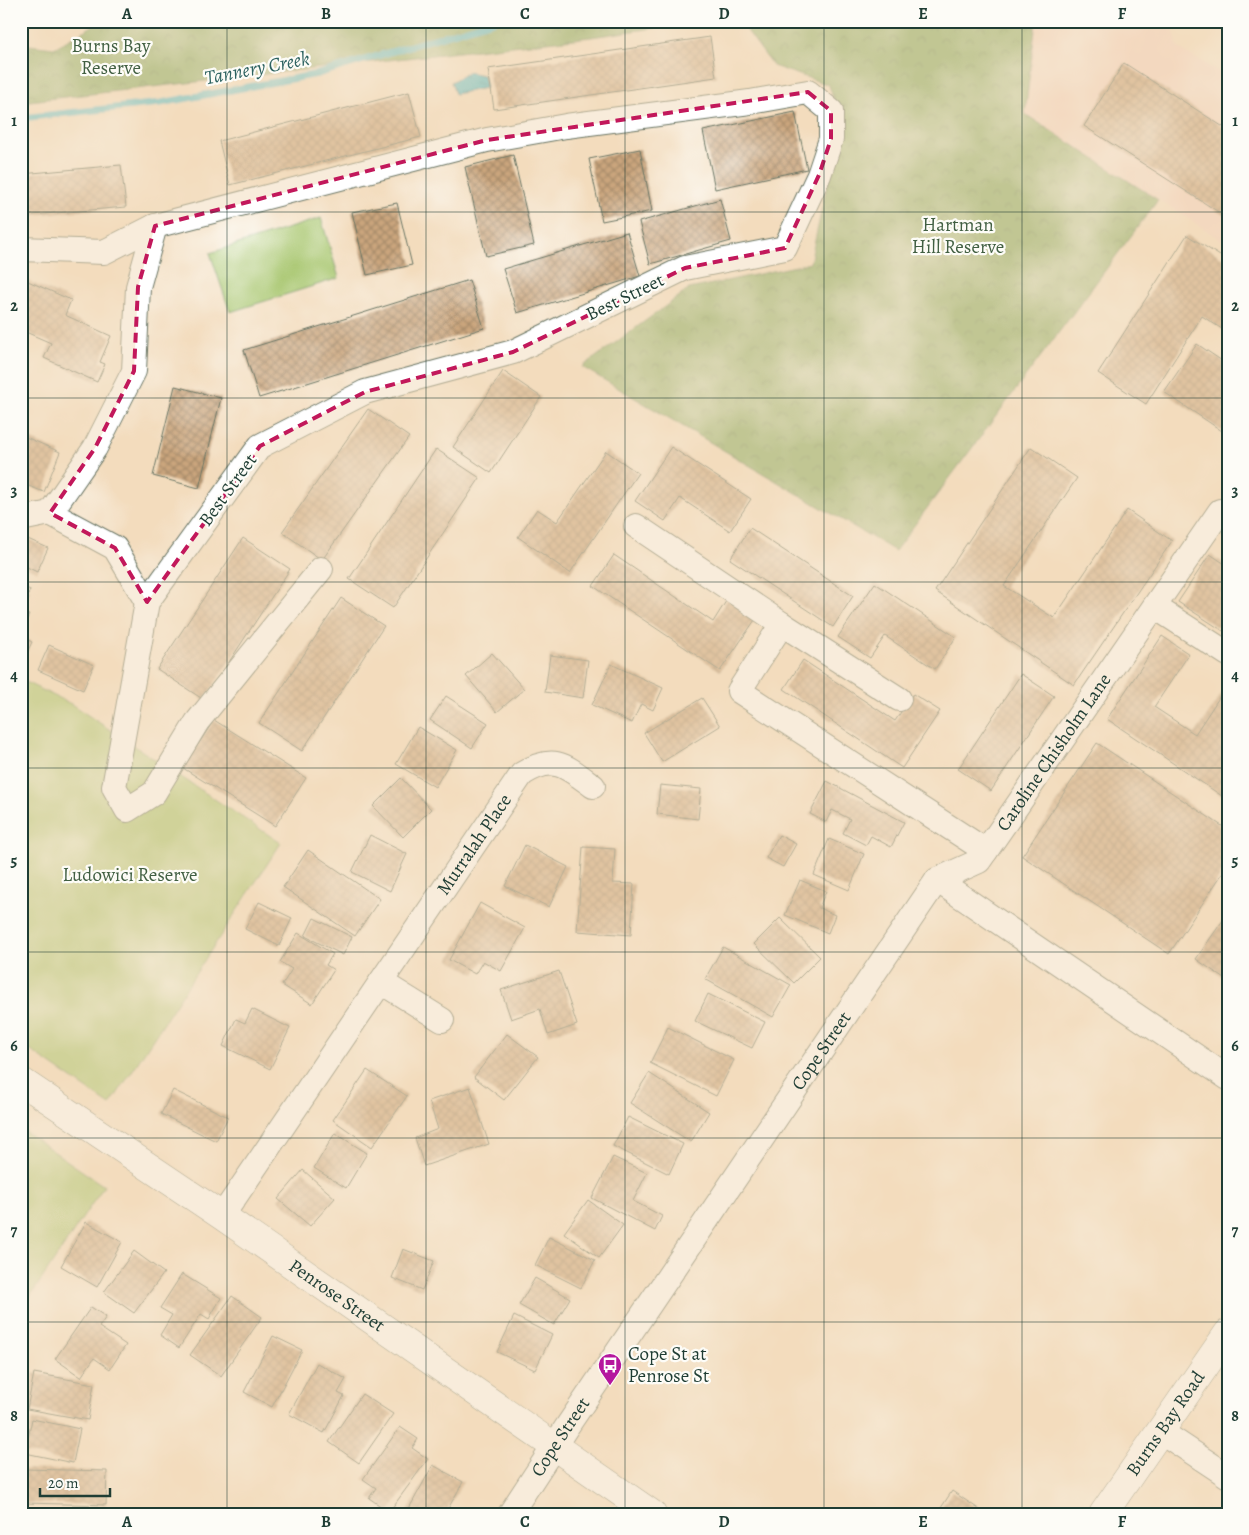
<svg xmlns="http://www.w3.org/2000/svg" width="1249" height="1535" viewBox="0 0 1249 1535" font-family="Alegreya,serif">
<style>
.built{fill:#f4d3c0}
.green{fill:#a7c66e;stroke:#638251}
.forest{fill:url(#forest-crowns);stroke:#52744a}
.water{fill:url(#water-ripples);stroke:#367c7e}
.lines{fill:none;stroke-linecap:round;stroke-linejoin:round}
.stream{stroke:#4dbac8;stroke-width:7}
.building{fill:url(#building-cross-hatch)}
.minor-casing{stroke:#697564;stroke-width:26}
.major-casing{stroke:#697564;stroke-width:29}
.minor{stroke:#fff;stroke-width:24}
.major{stroke:#fff;stroke-width:28}
.marked{fill:none;stroke:#c2185b;stroke-width:4;stroke-dasharray:10 6;stroke-linejoin:round}
.grid{fill:none;stroke:#1f3d34;stroke-width:1;stroke-opacity:0.55}
.labels{text-anchor:middle;dominant-baseline:central;stroke-width:4.5;stroke-linejoin:round;paint-order:stroke}
.park-label{font-size:19px;fill:#415f42;stroke:#fdfcf7}
.street-label{font-size:19px;fill:#1f3d34;stroke:#fdfcf7}
.poi-label{font-size:19px;fill:#1f3d34;stroke:#fdfcf7;text-anchor:start}
.water-label{font-size:20px;font-style:italic;fill:#2d6260;stroke:#fdfcf7}
.neatline{fill:none;stroke:#1f3d34;stroke-width:2}
.grid-label{font-size:16px;text-anchor:middle;font-weight:bold;fill:#1f3d34}
</style>
<defs>
<pattern id="forest-crowns" width="20" height="18" patternUnits="userSpaceOnUse" patternTransform="scale(1.25)"><rect width="20" height="18" fill="#85ab61"/><path d="M2 6a3 3 0 1 1 6 0M12 15a3 3 0 1 1 6 0" fill="none" stroke="#6c8c51"/></pattern>
<pattern id="water-ripples" width="26" height="14" patternUnits="userSpaceOnUse" patternTransform="scale(1.25)"><rect width="26" height="14" fill="#4dbac8"/><path d="M2 4q2-2 4 0t4 0M15 11q2-2 4 0t4 0" fill="none" stroke="#3f98a3"/></pattern>
<pattern id="building-cross-hatch" width="8" height="8" patternUnits="userSpaceOnUse" patternTransform="scale(1.25)"><rect width="8" height="8" fill="#caa57d"/><path d="M0 0l8 8M0 8l8-8" fill="none" stroke="#a38867"/></pattern>
</defs>
<rect width="100%" height="100%" fill="#fdfcf7"/>
<filter id="ink" filterUnits="userSpaceOnUse"><feTurbulence type="fractalNoise" baseFrequency=".02" numOctaves="2"/><feDisplacementMap in="SourceGraphic" scale="10" xChannelSelector="R" yChannelSelector="G"/><feConvolveMatrix kernelMatrix="1 2 1 2 8 2 1 2 1" color-interpolation-filters="sRGB"/></filter>
<filter id="wash" filterUnits="userSpaceOnUse"><feTurbulence type="fractalNoise" baseFrequency=".0096" numOctaves="4" result="noise"/><feDisplacementMap in="SourceGraphic" scale="20" xChannelSelector="R" yChannelSelector="G"/><feGaussianBlur stdDeviation="1.12" result="paint"/><feColorMatrix in="noise" values="0 0 0 0 0 0 0 0 0 0 0 0 0 0 0 0 0 1.4 0 .05"/><feComposite in="paint" operator="in"/></filter>
<g filter="url(#wash)">
<rect width="100%" height="100%" fill="#f3dcbd"/>
<path class="built" d="M 1036,21 L 1171,21 L 1178,48 L 1228,77 L 1228,244 L 1025,114 Z"/>
<path class="green" d="M 321,218 L 339,278 L 230,312 L 210,253 Z
M 21,680 L 71,704 L 281,843 L 110,1105 L 21,1044 Z
M 21,1129 L 104,1186 L 21,1310 Z"/>
<path class="forest" d="M 101,21 L 702,21 L 591,37 L 21,102 L 21,44 L 54,48 Z
M 740,21 L 1036,21 L 1025,114 L 1158,200 L 895,551 L 582,367 L 689,289 L 810,263 L 831,167 L 843,130 L 829,85 L 773,66 Z"/>
<path class="water" d="M 468,72 L 483,75 L 486,88 L 455,94 L 451,82 Z"/>
<g class="lines">
<path class="stream" d="M 21,118 L 161,103 L 318,74 L 493,21"/>
</g>
<g id="blocks">
<path class="building" d="M 710,37 L 716,77 L 494,109 L 488,69 Z
M 1124,63 L 1228,130 L 1228,218 L 1084,126 Z
M 409,92 L 421,137 L 230,185 L 219,141 Z
M 795,112 L 807,169 L 715,189 L 703,131 Z
M 640,149 L 652,211 L 602,221 L 589,159 Z
M 513,155 L 534,245 L 486,256 L 465,167 Z
M 121,165 L 126,207 L 21,216 L 21,174 Z
M 720,199 L 731,241 L 650,264 L 639,222 Z
M 397,203 L 412,265 L 367,275 L 352,212 Z
M 627,232 L 640,276 L 517,313 L 503,269 Z
M 1187,235 L 1228,261 L 1228,333 L 1202,316 L 1146,404 L 1098,373 Z
M 21,278 L 71,300 L 65,315 L 111,336 L 100,362 L 105,364 L 97,382 L 44,358 L 51,343 L 21,330 Z
M 469,280 L 484,328 L 259,398 L 244,350 Z
M 1197,344 L 1228,365 L 1228,435 L 1164,392 Z
M 503,371 L 541,397 L 491,473 L 453,447 Z
M 175,386 L 221,398 L 199,488 L 153,476 Z
M 368,409 L 409,437 L 322,560 L 282,532 Z
M 21,435 L 60,452 L 44,492 L 21,483 Z
M 671,447 L 751,499 L 730,531 L 680,498 L 665,521 L 635,501 Z
M 1031,447 L 1077,478 L 1004,586 L 1054,618 L 1127,510 L 1172,541 L 1074,685 L 935,591 Z
M 436,449 L 480,478 L 393,608 L 349,579 Z
M 606,451 L 638,473 L 570,573 L 518,537 L 537,509 L 557,522 Z
M 750,528 L 853,596 L 833,627 L 730,559 Z
M 21,536 L 48,548 L 37,572 L 27,567 L 21,578 Z
M 243,538 L 290,569 L 204,700 L 157,669 Z
M 1210,554 L 1228,566 L 1228,634 L 1178,602 Z
M 614,555 L 713,622 L 728,598 L 757,617 L 720,671 L 593,586 Z
M 875,583 L 956,637 L 935,669 L 885,636 L 870,658 L 838,637 Z
M 21,585 L 30,590 L 21,610 Z
M 341,598 L 384,626 L 302,751 L 259,723 Z
M 21,612 L 29,615 L 21,631 Z
M 21,636 L 32,642 L 21,665 Z
M 1162,636 L 1189,654 L 1154,707 L 1195,734 L 1228,684 L 1228,787 L 1222,796 L 1107,719 Z
M 49,645 L 94,665 L 83,690 L 38,670 Z
M 492,653 L 524,689 L 497,712 L 466,676 Z
M 550,655 L 588,660 L 583,698 L 545,692 Z
M 803,660 L 895,721 L 913,694 L 940,711 L 902,768 L 784,689 Z
M 611,664 L 663,688 L 653,710 L 641,704 L 632,723 L 592,705 Z
M 1021,674 L 1054,696 L 991,791 L 958,769 Z
M 446,696 L 488,723 L 472,748 L 430,720 Z
M 702,698 L 720,726 L 662,762 L 644,733 Z
M 214,720 L 306,778 L 275,826 L 183,768 Z
M 418,727 L 457,750 L 435,787 L 396,764 Z
M 1097,743 L 1228,830 L 1228,865 L 1169,954 L 1022,856 Z
M 401,778 L 431,809 L 403,837 L 373,806 Z
M 827,781 L 904,822 L 891,847 L 871,836 L 866,845 L 843,833 L 850,819 L 832,810 L 826,822 L 810,814 Z
M 660,785 L 701,789 L 698,819 L 657,814 Z
M 370,835 L 407,854 L 390,891 L 352,872 Z
M 779,835 L 796,844 L 783,867 L 766,858 Z
M 829,839 L 864,854 L 849,890 L 814,875 Z
M 525,845 L 568,867 L 549,907 L 505,886 Z
M 583,847 L 615,849 L 613,883 L 634,884 L 631,935 L 577,931 Z
M 308,850 L 380,899 L 355,936 L 283,887 Z
M 800,880 L 826,891 L 819,908 L 835,915 L 828,933 L 785,915 Z
M 259,902 L 292,918 L 279,946 L 245,929 Z
M 480,903 L 525,928 L 501,971 L 483,961 L 475,974 L 449,960 Z
M 1228,913 L 1228,981 L 1196,959 Z
M 314,918 L 352,937 L 343,955 L 305,936 Z
M 780,918 L 820,957 L 794,983 L 754,944 Z
M 298,933 L 333,954 L 326,965 L 334,970 L 312,1004 L 282,985 L 292,969 L 280,962 Z
M 723,947 L 791,985 L 773,1017 L 705,979 Z
M 559,971 L 577,1025 L 548,1035 L 540,1009 L 511,1019 L 501,990 Z
M 708,994 L 765,1022 L 752,1048 L 695,1021 Z
M 252,1009 L 290,1028 L 270,1069 L 223,1046 L 236,1019 L 245,1023 Z
M 668,1027 L 734,1060 L 716,1096 L 650,1063 Z
M 507,1034 L 538,1057 L 504,1100 L 474,1077 Z
M 367,1070 L 407,1096 L 372,1147 L 333,1120 Z
M 649,1073 L 709,1112 L 691,1142 L 630,1103 Z
M 470,1087 L 489,1144 L 424,1166 L 415,1138 L 438,1129 L 429,1101 Z
M 173,1090 L 228,1117 L 216,1141 L 161,1114 Z
M 628,1117 L 683,1144 L 669,1174 L 613,1146 Z
M 335,1133 L 367,1153 L 346,1188 L 314,1168 Z
M 613,1157 L 647,1173 L 633,1201 L 662,1216 L 655,1231 L 592,1198 Z
M 303,1170 L 335,1198 L 310,1226 L 278,1199 Z
M 588,1200 L 623,1225 L 599,1258 L 564,1233 Z
M 86,1222 L 122,1242 L 97,1287 L 61,1266 Z
M 549,1237 L 595,1260 L 581,1288 L 535,1265 Z
M 403,1249 L 434,1261 L 422,1290 L 392,1278 Z
M 134,1251 L 164,1273 L 134,1313 L 104,1292 Z
M 182,1274 L 221,1298 L 209,1319 L 201,1314 L 179,1348 L 160,1335 L 172,1315 L 160,1308 Z
M 535,1278 L 570,1298 L 554,1325 L 519,1305 Z
M 232,1296 L 262,1317 L 221,1376 L 190,1355 Z
M 91,1307 L 106,1317 L 99,1327 L 126,1345 L 110,1369 L 94,1358 L 81,1377 L 55,1359 Z
M 514,1316 L 552,1335 L 535,1370 L 497,1352 Z
M 273,1336 L 302,1350 L 272,1407 L 244,1392 Z
M 317,1363 L 346,1379 L 338,1393 L 344,1396 L 324,1433 L 289,1414 Z
M 34,1373 L 94,1384 L 88,1420 L 27,1409 Z
M 362,1394 L 393,1414 L 359,1463 L 329,1442 Z
M 32,1419 L 80,1429 L 73,1463 L 25,1453 Z
M 400,1427 L 418,1439 L 412,1448 L 428,1459 L 389,1512 L 369,1498 L 376,1488 L 363,1479 Z
M 433,1465 L 463,1482 L 445,1514 L 406,1514 Z
M 24,1469 L 107,1471 L 106,1505 L 23,1503 Z
M 952,1491 L 986,1514 L 937,1514 Z"/>
</g>
</g>
<g filter="url(#ink)">
<use href="#blocks" fill-opacity="0" stroke="#697564" stroke-width="1"/>
<g class="lines">
<g class="minor-casing">
<g id="minor">
<path d="M 21,249 L 104,252 L 155,226 L 487,140 L 566,126 L 750,102 L 808,92 L 831,111 L 831,139 L 819,175 L 785,248 L 685,268 L 513,352 L 365,392 L 260,446 L 147,602 L 114,787 L 127,810 L 154,793 L 197,722 L 321,569"/>
<path d="M 50,513 L 115,548 L 147,602"/>
<path d="M 21,519 L 50,513 L 95,448 L 134,371 L 138,287 L 155,226"/>
<path d="M 636,526 L 782,624 L 739,691 L 986,851"/>
<path d="M 1155,607 L 1228,654"/>
<path d="M 782,624 L 899,699"/>
<path id="s1" d="M 937,880 L 979,861 L 1220,511"/>
<path d="M 381,982 L 442,1020"/>
<path id="s2" d="M 222,1216 L 522,774 C 554,754 565,765 593,786"/>
<path d="M 1160,1431 L 1228,1476"/>
<path id="s3" d="M 510,1514 L 566,1428 L 937,880 L 1228,1078"/>
</g>
</g>
<g class="major-casing">
<g id="major">
<path id="s4" d="M 21,1081 L 222,1216 L 652,1514"/>
<path id="s5" d="M 1103,1514 L 1228,1333"/>
</g>
</g>
<use href="#minor" class="minor"/>
<use href="#major" class="major"/>
</g>
</g>
<path d="M0 0H1249V1535H0ZM 808,92 L 831,111 L 831,139 L 819,175 L 785,248 L 685,268 L 513,352 L 365,392 L 260,446 L 147,602 L 115,548 L 50,513 L 95,448 L 134,371 L 138,287 L 155,226 L 487,140 Z" fill="#f3dcbd" fill-opacity=".55" fill-rule="evenodd"/>
<path class="marked" d="M 808,92 L 831,111 L 831,139 L 819,175 L 785,248 L 685,268 L 513,352 L 365,392 L 260,446 L 147,602 L 115,548 L 50,513 L 95,448 L 134,371 L 138,287 L 155,226 L 487,140 Z"/>
<path class="grid" d="M 227,21 L 227,1514M 426,21 L 426,1514M 625,21 L 625,1514M 824,21 L 824,1514M 1022,21 L 1022,1514M 21,212 L 1228,212M 21,398 L 1228,398M 21,582 L 1228,582M 21,768 L 1228,768M 21,952 L 1228,952M 21,1138 L 1228,1138M 21,1322 L 1228,1322"/>
<defs>
<g id="bus-pin" transform="scale(1.25)"><path d="M0 17L-7.5 6A9.5 9.5 0 1 1 7.5 6Z" fill="#b5179e" stroke="#fdfcf7"/><path d="M-5-6H5V4H4V6H2V4H-2V6H-4V4H-5ZM-3.5-4V0h7V-4ZM-3.5 1.2v1.5H-2V1.2ZM2 1.2v1.5H3.5V1.2Z" fill="#fff"/></g>
</defs>
<g fill-rule="evenodd">
<use href="#bus-pin" x="610" y="1365"/>
</g>
<g class="labels">
<g class="park-label">
<text x="111" y="46">Burns Bay<tspan x="111" dy="22">Reserve</tspan></text>
<text x="958" y="225">Hartman<tspan x="958" dy="22">Hill Reserve</tspan></text>
<text x="130" y="875">Ludowici Reserve</text>
</g>
<g class="street-label">
<text transform="translate(625 297) rotate(-26)">Best Street</text>
<text transform="translate(228 490) rotate(-54)">Best Street</text>
<text stroke="none"><textPath href="#s1" startOffset="178">Caroline Chisholm Lane</textPath></text>
<text stroke="none"><textPath href="#s2" startOffset="449">Murralah Place</textPath></text>
<text stroke="none"><textPath href="#s3" startOffset="558">Cope Street</textPath></text>
<text stroke="none"><textPath href="#s4" startOffset="382">Penrose Street</textPath></text>
<text stroke="none"><textPath href="#s5" startOffset="110">Burns Bay Road</textPath></text>
<text stroke="none"><textPath href="#s3" startOffset="92">Cope Street</textPath></text>
</g>
<g class="poi-label">
<text x="628" y="1354">Cope St at<tspan x="628" dy="22">Penrose St</tspan></text>
</g>
<g class="water-label">
<text transform="translate(257 68) rotate(-11)">Tannery Creek</text>
</g>
</g>
<rect width="1249" height="1535" fill="none" stroke="#fdfcf7" stroke-width="55"/>
<path d="M40 1488v8h70v-8" fill="none" stroke="#1f3d34" stroke-width="2.5"/>
<text x="48" y="1488" font-size="15" fill="#1f3d34" stroke="#fdfcf7" stroke-width="4" paint-order="stroke">20 m</text>
<rect x="28" y="28" width="1194" height="1480" class="neatline"/>
<g class="grid-label">
<text x="127" y="19">A</text>
<text x="326" y="19">B</text>
<text x="525" y="19">C</text>
<text x="724" y="19">D</text>
<text x="923" y="19">E</text>
<text x="1122" y="19">F</text>
<text x="14" y="126">1</text>
<text x="1235" y="126">1</text>
<text x="14" y="311">2</text>
<text x="1235" y="311">2</text>
<text x="14" y="496">3</text>
<text x="1235" y="496">3</text>
<text x="14" y="681">4</text>
<text x="1235" y="681">4</text>
<text x="14" y="866">5</text>
<text x="1235" y="866">5</text>
<text x="14" y="1051">6</text>
<text x="1235" y="1051">6</text>
<text x="14" y="1236">7</text>
<text x="1235" y="1236">7</text>
<text x="14" y="1421">8</text>
<text x="1235" y="1421">8</text>
<text x="127" y="1527">A</text>
<text x="326" y="1527">B</text>
<text x="525" y="1527">C</text>
<text x="724" y="1527">D</text>
<text x="923" y="1527">E</text>
<text x="1122" y="1527">F</text>
</g>
</svg>
